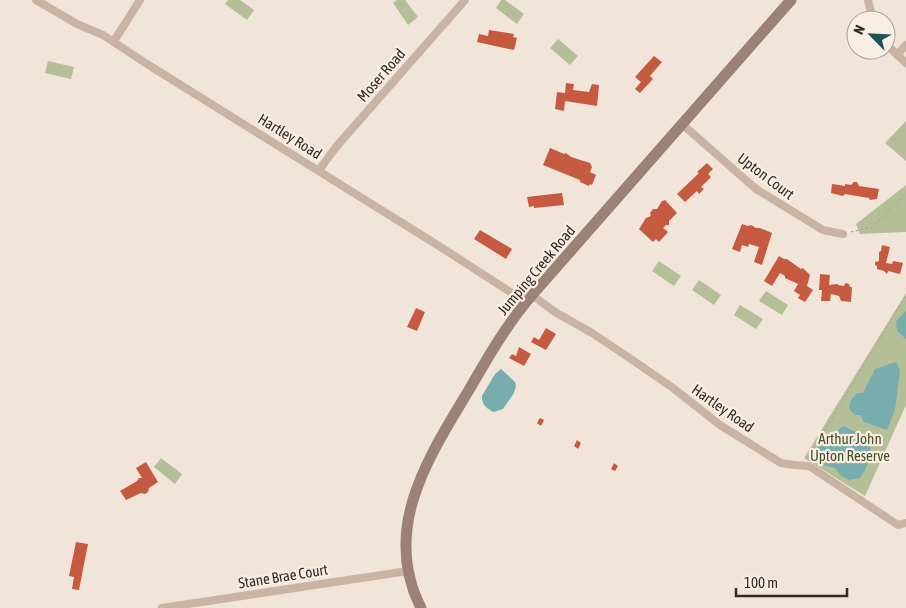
<svg xmlns="http://www.w3.org/2000/svg" width="906" height="608" viewBox="0 0 906 608" font-family="'Asap Condensed',sans-serif">
<style>
.green{fill:#b4bf98}
.water{fill:#77aead}
.building{fill:#c65a41}
.lines{fill:none;stroke-linecap:round;stroke-linejoin:round}
.path{stroke:#b49d8f;stroke-width:1;stroke-dasharray:2.5 2.5;stroke-linecap:butt}
.street{stroke:#c9b3a4;stroke-width:8}
.secondary{stroke:#9c8276;stroke-width:11}
.labels{text-anchor:middle;dominant-baseline:central;stroke-width:4.5;stroke-linejoin:round;paint-order:stroke}
.street-label{font-size:15px;fill:#342a26;stroke:#f9eee4}
.park-label{font-size:15px;fill:#45522a;stroke:#f9eee4}
</style>
<rect width="100%" height="100%" fill="#f1e4d8"/>
<path class="green" d="M 228,0 L 240,0 L 254,10 L 247,20 L 225,4 Z
M 397,0 L 405,0 L 418,17 L 408,25 L 393,3 Z
M 501,0 L 505,0 L 524,14 L 517,24 L 496,8 Z
M 558,39 L 578,56 L 570,65 L 550,48 Z
M 48,61 L 74,67 L 71,79 L 45,73 Z
M 906,121 L 906,161 L 885,143 Z
M 906,185 L 906,232 L 860,234 L 856,224 Z
M 659,261 L 681,276 L 674,286 L 652,271 Z
M 699,280 L 721,295 L 714,305 L 692,290 Z
M 766,291 L 788,305 L 782,315 L 759,301 Z
M 906,293 L 906,405 L 865,496 L 804,458 Z
M 740,305 L 763,319 L 756,329 L 734,315 Z
M 161,458 L 182,474 L 175,484 L 154,467 Z"/>
<path class="water" d="M 906,311 L 906,339 L 897,331 L 896,321 Z
M 896,362 L 900,370 L 895,410 L 887,430 L 864,422 L 860,415 L 855,415 L 849,409 L 851,400 L 857,393 L 863,393 L 875,369 Z
M 501,369 L 515,382 L 516,386 L 514,393 L 503,409 L 494,412 C 487,409 481,404 482,396 L 495,374 Z
M 843,426 L 868,438 C 874,450 868,467 860,478 L 849,480 L 840,475 L 835,468 L 822,465 L 817,460 L 817,448 Z"/>
<path class="building" d="M 489,30 L 514,34 L 513,37 L 517,38 L 514,50 L 477,42 L 479,34 L 488,36 Z
M 654,56 L 662,62 L 650,76 L 653,79 L 640,93 L 635,89 L 641,82 L 635,77 Z
M 566,83 L 574,84 L 573,90 L 589,92 L 592,84 L 599,85 L 597,106 L 565,101 L 564,111 L 555,109 L 557,92 L 565,93 Z
M 550,148 L 564,154 L 566,153 L 571,157 L 590,163 L 592,167 L 590,172 L 596,175 L 592,185 L 590,184 L 589,186 L 580,182 L 580,180 L 543,165 Z
M 707,163 L 713,169 L 708,174 L 711,177 L 701,187 L 704,189 L 699,194 L 697,191 L 685,202 L 677,194 L 699,173 L 697,172 Z
M 854,182 L 857,182 L 859,186 L 879,189 L 877,199 L 870,200 L 869,198 L 845,194 L 843,196 L 831,193 L 832,184 L 845,186 L 845,184 L 851,185 Z
M 562,193 L 564,205 L 534,208 L 534,206 L 529,207 L 527,197 Z
M 665,200 L 677,213 L 669,221 L 669,225 L 666,225 L 663,228 L 668,232 L 659,242 L 656,239 L 653,242 L 639,229 L 646,218 L 651,216 L 650,213 L 653,209 L 657,209 L 662,201 Z
M 742,224 L 748,226 L 751,225 L 756,228 L 760,228 L 772,233 L 762,265 L 754,262 L 759,247 L 749,244 L 748,247 L 742,245 L 740,252 L 732,249 Z
M 480,230 L 512,249 L 506,259 L 474,239 Z
M 882,245 L 890,247 L 886,263 L 892,264 L 893,261 L 903,263 L 900,274 L 888,271 L 887,274 L 884,271 L 877,269 L 877,266 L 875,265 L 875,262 L 879,261 L 879,252 L 881,251 Z
M 779,256 L 784,259 L 787,259 L 801,269 L 803,268 L 810,275 L 807,286 L 813,290 L 805,302 L 798,298 L 800,295 L 794,291 L 798,284 L 785,278 L 785,276 L 780,273 L 772,286 L 764,281 Z
M 820,274 L 830,275 L 829,285 L 838,284 L 838,285 L 844,286 L 845,283 L 849,284 L 850,287 L 852,287 L 851,302 L 841,301 L 839,296 L 831,294 L 830,301 L 821,301 L 822,290 L 819,290 Z
M 416,308 L 425,312 L 417,331 L 407,327 Z
M 546,328 L 556,334 L 546,350 L 531,342 L 534,337 L 539,340 Z
M 519,347 L 531,354 L 524,366 L 509,358 L 512,354 L 516,356 Z
M 540,418 L 544,420 L 541,426 L 537,423 Z
M 577,440 L 581,443 L 578,449 L 574,446 Z
M 146,462 L 158,482 L 149,488 L 148,492 L 145,494 L 141,493 L 126,500 L 120,491 L 137,481 L 139,478 L 142,478 L 136,468 Z
M 614,463 L 618,466 L 615,471 L 611,469 Z
M 76,542 L 88,544 L 79,590 L 72,589 L 74,577 L 69,576 Z"/>
<g class="lines">
<path class="path" d="M 851,232 L 872,227 L 881,219 L 906,193
M 811,458 L 812,451 L 906,296"/>
<path class="street" d="M 36,0 L 77,24 L 103,35 L 147,64 L 439,246 L 526,302
M 868,0 L 873,20
M 114,41 L 140,0
M 886,44 L 906,63
M 897,55 L 906,45
M 682,124 L 756,189 L 823,230 L 843,234
M 319,170 L 336,147 L 465,0
M 532,295 L 555,312 L 592,333 L 628,357 L 673,388 L 720,425 L 781,463 L 794,465 L 809,466 L 898,525 L 906,523
M 162,608 L 408,571"/>
<path class="secondary" d="M 421,608 C 381,529 428,458 469,390 C 488,357 507,324 532,295 L 791,0"/>
</g>
<g class="labels">
<g class="street-label">
<text transform="translate(381 75) rotate(-49)">Moser Road</text>
<text transform="translate(290 136) rotate(32)">Hartley Road</text>
<text transform="translate(766 176) rotate(37)">Upton Court</text>
<text transform="translate(536 270) rotate(-50)">Jumping Creek Road</text>
<text transform="translate(723 408) rotate(35)">Hartley Road</text>
<text transform="translate(283 576) rotate(-9)">Stane Brae Court</text>
</g>
<g class="park-label">
<text x="850" y="438">Arthur John<tspan x="850" dy="17">Upton Reserve</tspan></text>
</g>
</g>
<g transform="translate(871 35) rotate(294)"><circle r="24" fill="#f9eee4" stroke="#aaa098"/>
<path d="M0-4L9 19L0 12L-9 19Z" fill="#1c5455"/>
<text y="-8" font-size="14" font-weight="bold" text-anchor="middle" fill="#342a26">N</text>
</g>
<path d="M736 588v8h111v-8" fill="none" stroke="#342a26" stroke-width="2.5"/>
<text x="744" y="588" font-size="15" fill="#342a26" stroke="#f9eee4" stroke-width="4" paint-order="stroke">100 m</text>
</svg>
